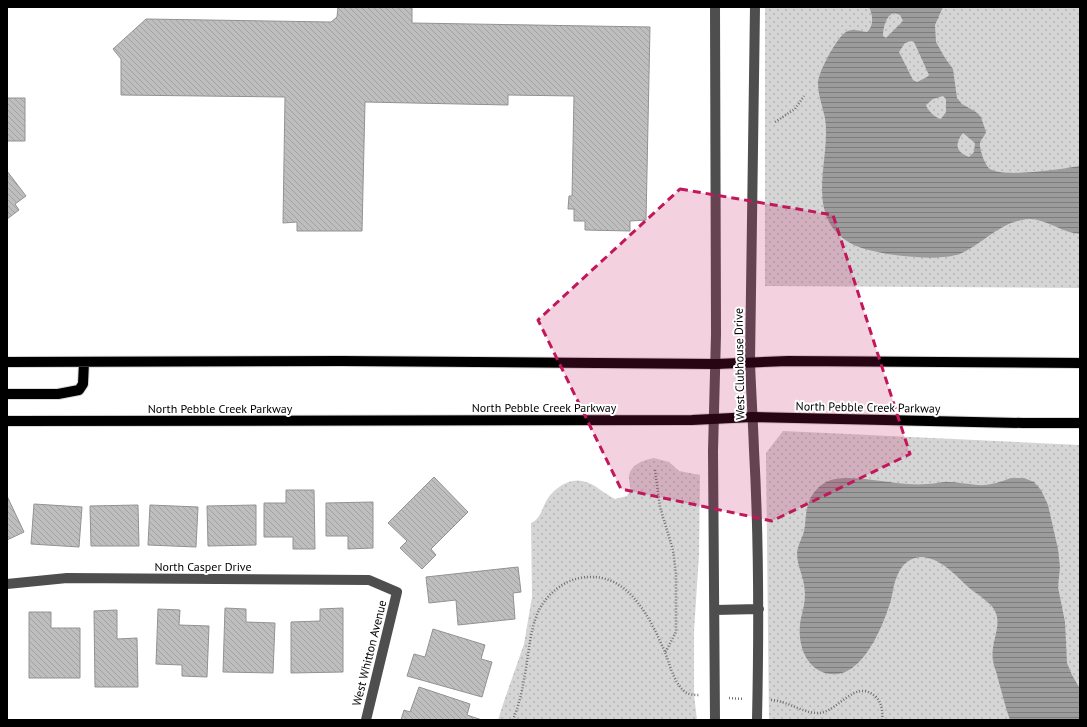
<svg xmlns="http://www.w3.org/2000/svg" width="1087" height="727" viewBox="0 0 1087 727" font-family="'PT Sans',sans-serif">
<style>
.grass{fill:url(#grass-dots)}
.water{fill:url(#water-rules);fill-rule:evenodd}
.building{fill:url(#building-back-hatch);stroke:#929292}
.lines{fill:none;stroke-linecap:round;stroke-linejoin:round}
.major-casing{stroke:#dbdbdb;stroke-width:12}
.path{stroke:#707070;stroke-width:2.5;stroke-dasharray:1 2;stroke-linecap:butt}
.minor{stroke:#4e4e4e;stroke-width:10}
.major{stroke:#000;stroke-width:10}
.marked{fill:#c2185b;fill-opacity:0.2;stroke:#c2185b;stroke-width:3;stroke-dasharray:8 5;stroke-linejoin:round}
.labels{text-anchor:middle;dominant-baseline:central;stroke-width:4;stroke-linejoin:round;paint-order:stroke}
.street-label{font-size:12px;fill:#000;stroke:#fff}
</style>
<defs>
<pattern id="grass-dots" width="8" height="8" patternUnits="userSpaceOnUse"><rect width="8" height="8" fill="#d5d5d5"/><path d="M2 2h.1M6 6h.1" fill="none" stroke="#b5b5b5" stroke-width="1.8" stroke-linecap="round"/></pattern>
<pattern id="water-rules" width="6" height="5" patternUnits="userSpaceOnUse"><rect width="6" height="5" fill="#9c9c9c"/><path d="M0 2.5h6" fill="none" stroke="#7d7d7d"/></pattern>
<pattern id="building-back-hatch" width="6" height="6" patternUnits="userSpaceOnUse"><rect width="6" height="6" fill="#bebebe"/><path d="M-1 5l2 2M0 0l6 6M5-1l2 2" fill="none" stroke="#a2a2a2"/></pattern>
</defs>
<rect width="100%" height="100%" fill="#fff"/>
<path class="grass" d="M 765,7 L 1080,7 L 1080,288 L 765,286 Z
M 783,431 L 1079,445 L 1080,454 L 1080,720 L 769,720 L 766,453 Z
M 654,458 L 669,462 L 679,471 L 700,475 L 699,555 L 694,631 L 694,695 L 697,720 L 498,720 L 502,707 L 524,644 L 532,597 L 531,523 C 541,519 542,507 548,498 C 555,488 569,478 582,481 C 595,483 604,494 615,499 L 627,496 L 630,491 C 631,486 629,483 629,478 C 629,465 643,460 654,458 Z"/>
<path class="water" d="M 869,7 L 943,7 L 935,25 L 936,42 L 945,58 L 953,69 L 957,98 L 962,104 L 976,112 L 981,117 L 986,132 C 985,136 981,139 980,143 C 979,148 985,166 990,169 C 1004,178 1062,169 1080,166 L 1080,234 C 1060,233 1042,215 1022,220 C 999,224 982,244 962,253 C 941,263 872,255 852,244 C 806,219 827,169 826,129 C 826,113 818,99 818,84 C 817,74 837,37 846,32 C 852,28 860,31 867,32 C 874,26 873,15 869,7 ZM 894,13 L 900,15 L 903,21 L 886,38 L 883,36 C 883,28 886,15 894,13 ZM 911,41 L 914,42 L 929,75 L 927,77 L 917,82 L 913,80 L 899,52 L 905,43 ZM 943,96 L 946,99 L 946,112 L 941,119 C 937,119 927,110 926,105 L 933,99 ZM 963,133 L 975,143 L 974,152 L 969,157 C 956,152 954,144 963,133 Z
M 1011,478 L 1024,478 L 1034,482 L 1041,490 L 1048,505 L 1058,549 L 1060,567 L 1058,587 L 1065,622 L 1067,663 L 1072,675 L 1080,689 L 1080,720 L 1010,720 C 1005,706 1002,693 998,679 C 997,673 994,667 993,661 C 989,638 1010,618 985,600 C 981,596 977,594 973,591 C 957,578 944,559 922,557 C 911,557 902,564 898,574 C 894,582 893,591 891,600 C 883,626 861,684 825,673 C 801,665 796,635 802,614 C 806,599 806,588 801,573 C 799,567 797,560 797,554 C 797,546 802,539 804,531 C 806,523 805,514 808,505 C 811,494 819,484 831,480 C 850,475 877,481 896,483 C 907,484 917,485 927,484 C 934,484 940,482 947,482 C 957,482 967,484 977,485 C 989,486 1000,482 1011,478 Z"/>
<path class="building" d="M 338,7 L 412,7 L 412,23 L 650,27 L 646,220 L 630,221 L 630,231 L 585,230 L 585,221 L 574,221 L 574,209 L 568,209 L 569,196 L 572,196 L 574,96 L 508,95 L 508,105 L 365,102 L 362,231 L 297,231 L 297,222 L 283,223 L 285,97 L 121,95 L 121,59 L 113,49 L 146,19 L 331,22 L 337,17 Z
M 7,98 L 25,98 L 25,141 L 7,141 Z
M 7,171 L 26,196 L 15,204 L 19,210 L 7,219 Z
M 434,477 L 468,512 L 431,549 L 436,555 L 422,569 L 400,548 L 407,541 L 388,523 Z
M 286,490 L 314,490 L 315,549 L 293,549 L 293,537 L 264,537 L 264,503 L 286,503 Z
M 7,496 L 24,532 L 7,540 Z
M 373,502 L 373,548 L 348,549 L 348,536 L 326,536 L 326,503 Z
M 34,504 L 82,507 L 79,547 L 31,544 Z
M 138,505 L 139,546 L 91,546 L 90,506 Z
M 150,505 L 198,507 L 196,547 L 148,545 Z
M 256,505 L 256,545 L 208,546 L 207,506 Z
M 518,567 L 521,592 L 513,593 L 515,619 L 458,625 L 456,600 L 429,603 L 426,577 Z
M 225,608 L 246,609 L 246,622 L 275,623 L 273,673 L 223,672 Z
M 343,608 L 343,672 L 291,673 L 291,622 L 320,621 L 320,609 Z
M 158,609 L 180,610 L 179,625 L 209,626 L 207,677 L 182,676 L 182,665 L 156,664 Z
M 117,610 L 117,639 L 137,638 L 138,687 L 95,687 L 94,611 Z
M 29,612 L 51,612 L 51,628 L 80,628 L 80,678 L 29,678 Z
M 433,629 L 485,645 L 481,659 L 492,662 L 482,697 L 407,676 L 414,654 L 425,657 Z
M 419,687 L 470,704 L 467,715 L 482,720 L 401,720 L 404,710 L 410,712 Z"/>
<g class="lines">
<g class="major-casing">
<path id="major" d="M 7,362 L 341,361 L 716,364 L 788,361 L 1080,363
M 7,394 L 58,394 L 79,390 L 83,384 L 84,362
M 7,421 L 692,420 L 752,417 L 1023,423 L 1080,423"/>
</g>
<path class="path" d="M 775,122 L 795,109 L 804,96
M 655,470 L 660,507 L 673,550 L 676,574 L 676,632 L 665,653
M 729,698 L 744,699
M 771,700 C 788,701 802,713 818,713 C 838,713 855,677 876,697 C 882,703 883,712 882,720
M 513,720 C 518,707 522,693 524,679 C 529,656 529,629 540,608 C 548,594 563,581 580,578 C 627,569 649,616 665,652 C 670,665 673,680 683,690 C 688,695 694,695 700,695"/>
<path class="minor" d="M 755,7 L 750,362 C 751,391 753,421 754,450 C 759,540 759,630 757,720
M 7,584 L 67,578 L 369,580 L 397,592 L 366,720
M 715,610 L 759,609
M 715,720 L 713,451 L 716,334 L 715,7"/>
<use href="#major" class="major"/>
</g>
<path class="marked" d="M 680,189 L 833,215 L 910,454 L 772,521 L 621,489 L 538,320 Z"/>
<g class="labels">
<g class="street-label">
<text transform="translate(739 364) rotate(-91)">West Clubhouse Drive</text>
<text x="544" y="407">North Pebble Creek Parkway</text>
<text transform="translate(868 407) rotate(1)">North Pebble Creek Parkway</text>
<text x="220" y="408">North Pebble Creek Parkway</text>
<text x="203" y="566">North Casper Drive</text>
<text transform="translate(369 653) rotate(-76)">West Whitton Avenue</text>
</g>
</g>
<rect width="1087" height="727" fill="none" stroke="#000000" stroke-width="16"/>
</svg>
